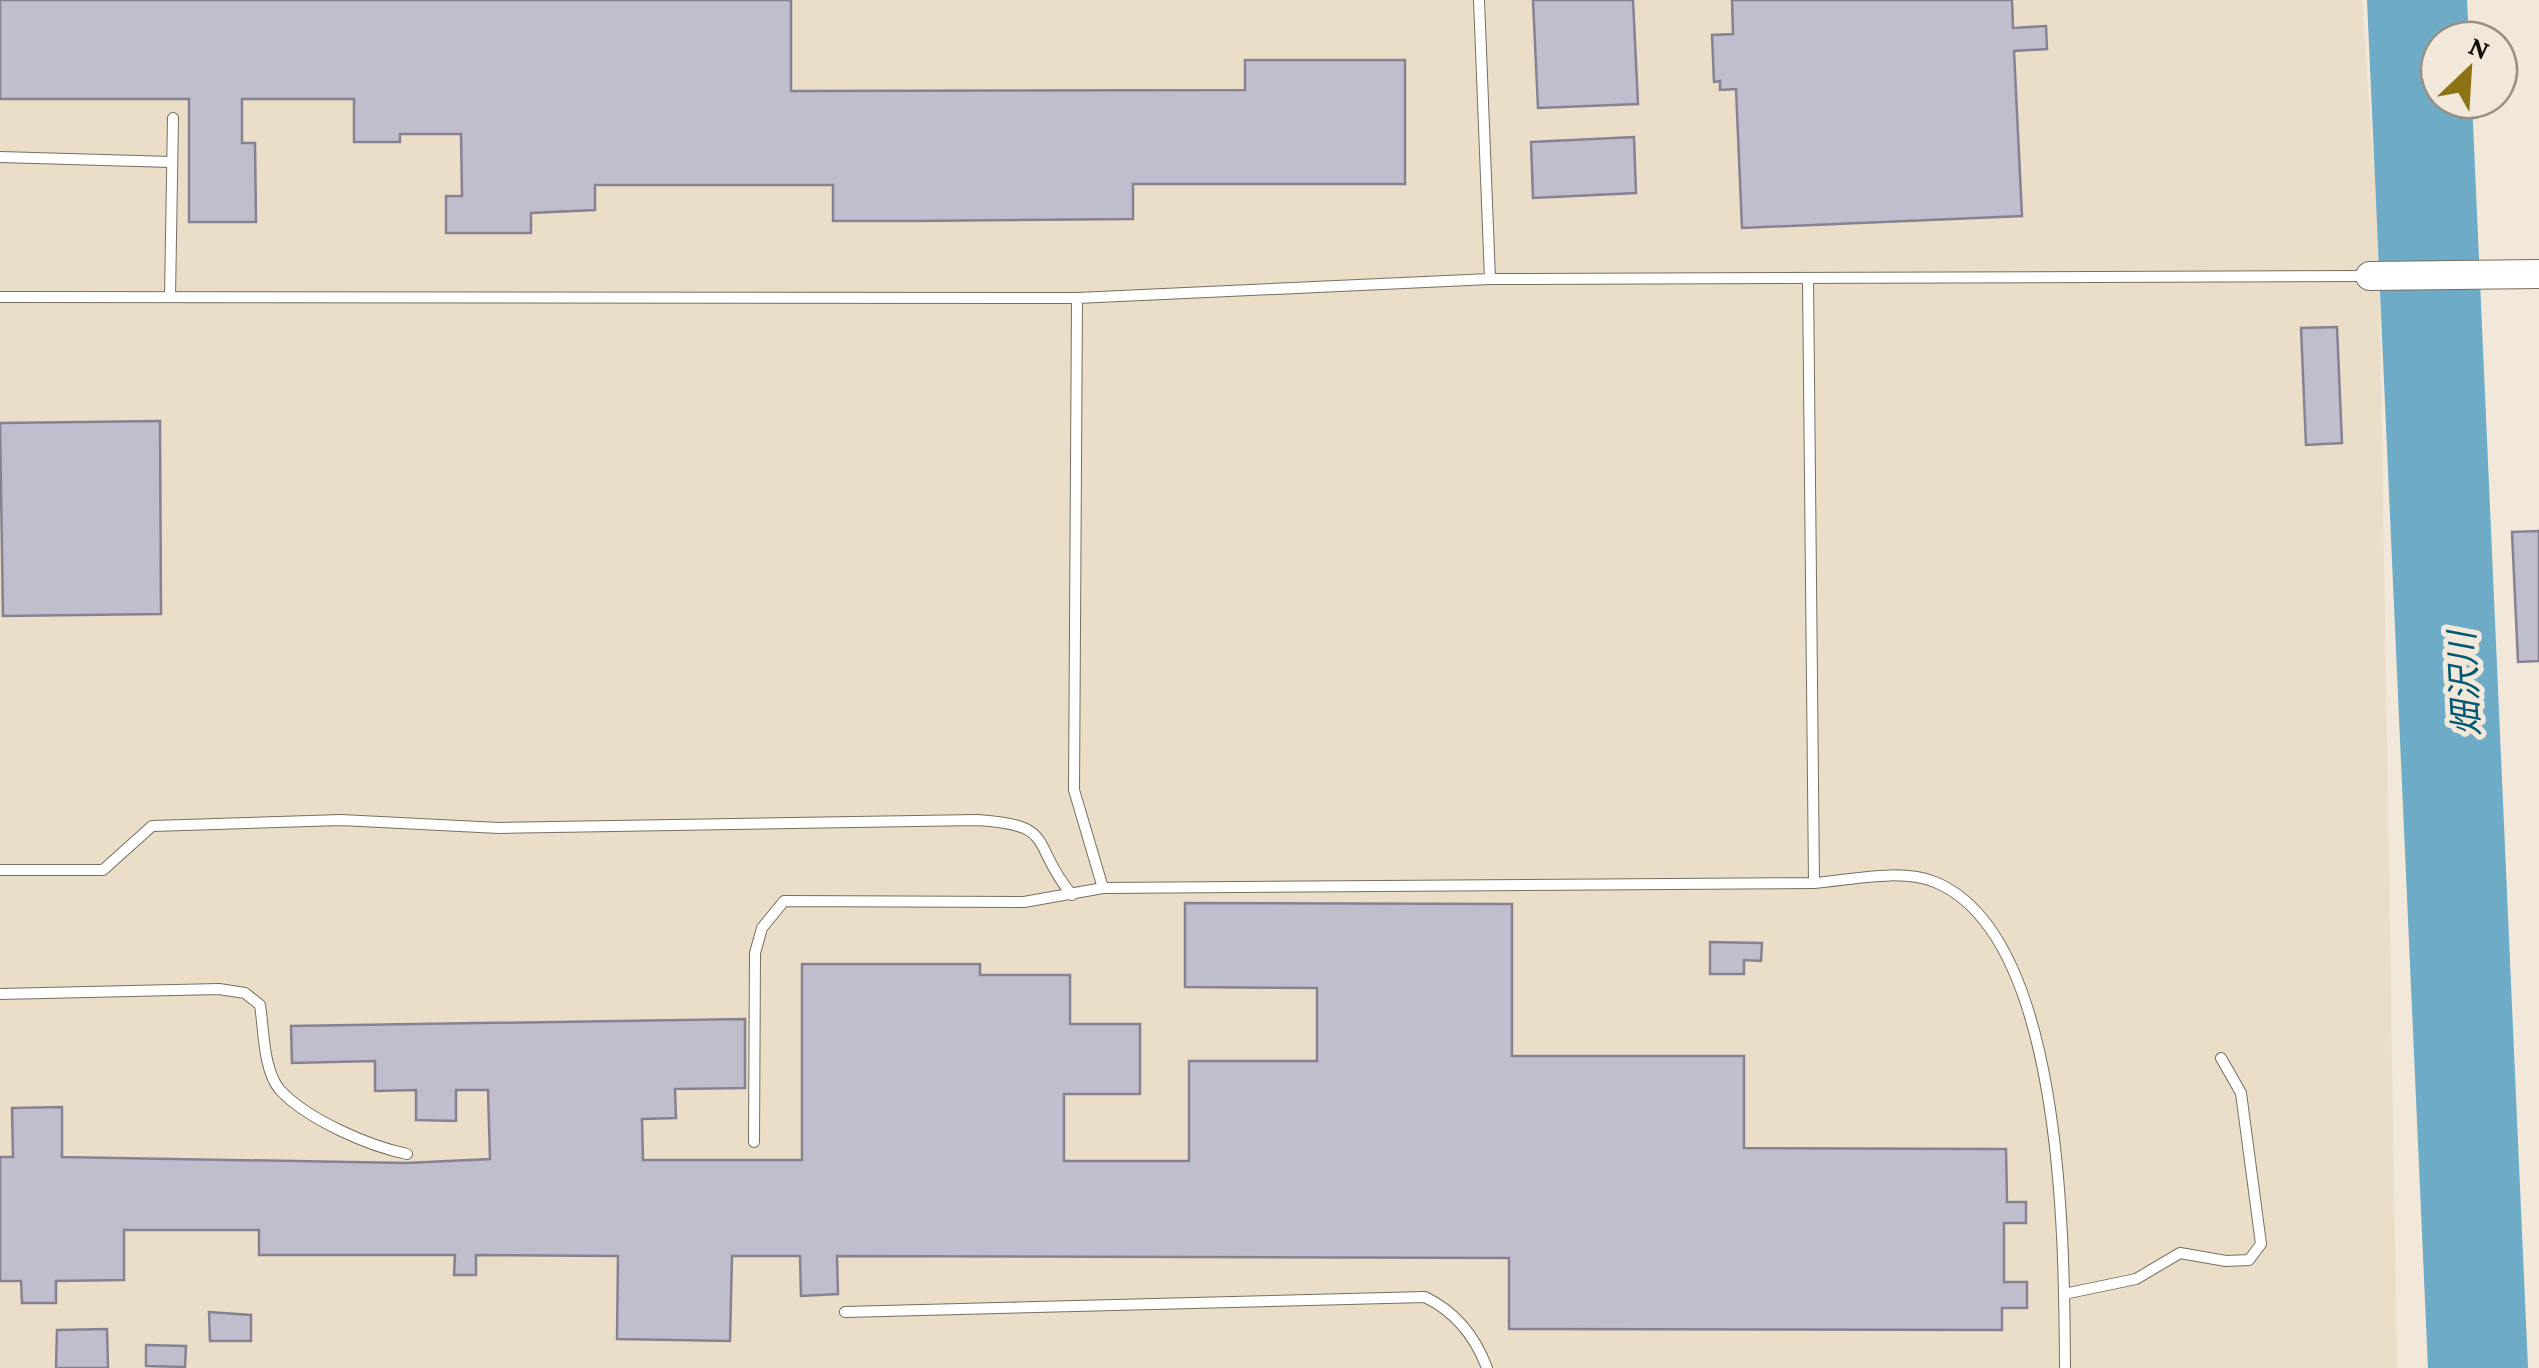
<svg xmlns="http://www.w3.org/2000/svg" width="2539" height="1368" viewBox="0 0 2539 1368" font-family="'Crimson Pro','Noto Sans JP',serif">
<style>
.built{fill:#ebdec8}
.water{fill:#6eabc7}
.building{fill:#c0bdcd;stroke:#858291;stroke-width:2.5}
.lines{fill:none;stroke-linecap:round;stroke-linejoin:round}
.lane-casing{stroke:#766e61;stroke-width:12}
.secondary-casing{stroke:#766e61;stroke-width:30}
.lane{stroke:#fff;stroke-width:10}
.secondary{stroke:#fff;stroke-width:28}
.labels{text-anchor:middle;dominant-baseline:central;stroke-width:10;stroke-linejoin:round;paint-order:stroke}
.water-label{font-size:35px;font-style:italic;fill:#005874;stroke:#f1e8d9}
</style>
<rect width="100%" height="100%" fill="#f1e8d9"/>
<path class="built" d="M 0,0 L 2362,0 L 2379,241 L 2397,1368 L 0,1368 Z"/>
<path class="water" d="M 2367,0 L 2467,0 L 2469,40 L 2439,40 L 2439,100 L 2472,100 L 2528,1368 L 2428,1368 Z"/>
<path class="building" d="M 0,0 L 791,0 L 791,91 L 1245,90 L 1245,60 L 1405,60 L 1405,184 L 1133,184 L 1133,219 L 912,221 L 833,221 L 833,185 L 595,185 L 595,210 L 531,213 L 531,233 L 446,233 L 446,196 L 462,196 L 461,134 L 400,134 L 400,142 L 354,142 L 354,99 L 242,99 L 242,143 L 255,143 L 256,222 L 189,222 L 189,99 L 0,99 Z
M 1533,0 L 1633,0 L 1638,104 L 1538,108 Z
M 1732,0 L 2012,0 L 2013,28 L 2046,26 L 2047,49 L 2014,51 L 2022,216 L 1742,228 L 1736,89 L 1720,90 L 1720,81 L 1714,82 L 1712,35 L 1733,34 Z
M 1634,137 L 1636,193 L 1533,198 L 1531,142 Z
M 2337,327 L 2342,443 L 2306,445 L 2301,328 Z
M 160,421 L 161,614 L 3,616 L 0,423 Z
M 2539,531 L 2539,661 L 2518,662 L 2512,532 Z
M 1185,903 L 1512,904 L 1512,1056 L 1744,1056 L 1744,1148 L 2006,1149 L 2007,1202 L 2026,1202 L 2026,1223 L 2004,1223 L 2004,1282 L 2027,1282 L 2027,1308 L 2002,1308 L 2002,1330 L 1509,1329 L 1509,1258 L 837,1256 L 838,1294 L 801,1296 L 800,1256 L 732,1256 L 730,1341 L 617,1339 L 618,1256 L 476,1255 L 476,1275 L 454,1275 L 455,1255 L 259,1255 L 259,1230 L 124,1230 L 124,1280 L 56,1281 L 56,1303 L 22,1303 L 21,1281 L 0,1281 L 0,1157 L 13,1157 L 12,1108 L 62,1107 L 62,1157 L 406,1163 L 490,1159 L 488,1090 L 456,1090 L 456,1121 L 416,1120 L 416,1090 L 375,1091 L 375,1061 L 292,1063 L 291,1026 L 745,1019 L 745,1088 L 675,1089 L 676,1118 L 642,1119 L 643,1160 L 802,1160 L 802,964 L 980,964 L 980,975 L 1070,975 L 1070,1024 L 1140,1024 L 1140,1094 L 1064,1094 L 1064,1161 L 1189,1161 L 1189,1061 L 1317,1061 L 1317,988 L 1185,987 Z
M 1710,942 L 1762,943 L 1761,961 L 1744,960 L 1744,974 L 1710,974 Z
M 209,1312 L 251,1315 L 251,1341 L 210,1341 Z
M 107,1329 L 108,1368 L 56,1368 L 57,1330 Z
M 146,1345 L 186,1346 L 185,1367 L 146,1366 Z"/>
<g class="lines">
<g class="lane-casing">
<path id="lane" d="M 1479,0 L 1490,279
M 0,157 L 172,162
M 1808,278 L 1814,883
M 0,297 L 1077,298 L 1490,279 L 2369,276
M 170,297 L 173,118
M 1077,298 L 1074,790 L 1103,888
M 0,870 L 103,870 L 152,826 L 341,820 L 499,828 L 977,820 C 1059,825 1029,844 1072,895
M 0,994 L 219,989 L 245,993 L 260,1005 C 264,1030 263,1070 280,1090 C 308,1120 369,1146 407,1154
M 754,1142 L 755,953 L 762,928 L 784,901 L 1024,902 L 1103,888 L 1814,883 C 1851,880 1900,868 1935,882 C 2066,936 2064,1250 2065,1368
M 2064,1294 L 2136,1279 L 2180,1253 L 2226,1261 L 2249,1260 L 2261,1244 L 2241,1093 L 2221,1058
M 845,1312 L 1425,1297 C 1456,1312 1475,1336 1487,1368"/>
</g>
<g class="secondary-casing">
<path id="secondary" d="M 2370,276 L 2539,274"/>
</g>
<use href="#lane" class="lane"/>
<use href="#secondary" class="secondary"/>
</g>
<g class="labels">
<g class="water-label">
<text transform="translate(2465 684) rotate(-93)">畑沢川</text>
</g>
</g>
<g transform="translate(2469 70) rotate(25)"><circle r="48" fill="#f1e8d9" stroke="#979186" stroke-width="2.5"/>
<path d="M0-8L18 38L0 25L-18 38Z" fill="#8e7216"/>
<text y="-15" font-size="28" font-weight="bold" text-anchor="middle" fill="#110e09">N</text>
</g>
</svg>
